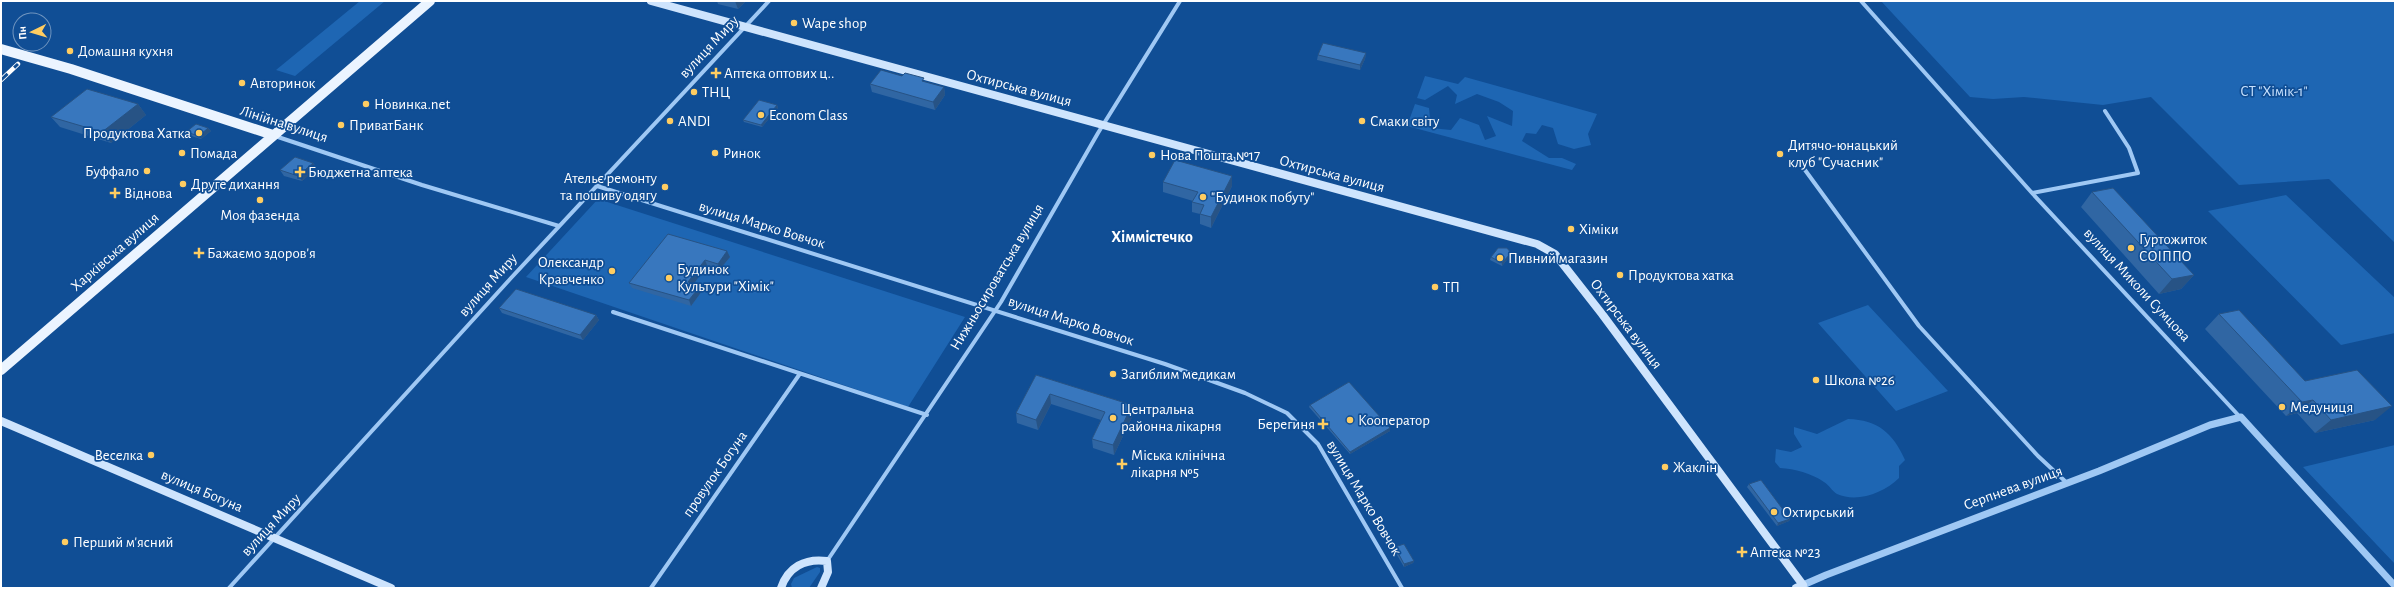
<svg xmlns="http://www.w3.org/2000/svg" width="2396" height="589" viewBox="0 0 2396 589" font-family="'Alegreya Sans',sans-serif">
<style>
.green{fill:#1e66b3}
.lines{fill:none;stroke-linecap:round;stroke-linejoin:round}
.minor{stroke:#9fc8f4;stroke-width:4}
.tertiary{stroke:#9fc8f4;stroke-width:7}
.secondary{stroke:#cee4fd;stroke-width:8}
.primary{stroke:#ebf4ff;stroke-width:10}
.rail-casing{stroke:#fff;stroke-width:4.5}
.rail{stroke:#104e95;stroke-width:3;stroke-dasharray:9;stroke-linecap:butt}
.wall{fill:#3066a3}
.shaded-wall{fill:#275385}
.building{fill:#3877be;stroke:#275385}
.poi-dot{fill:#ffcd61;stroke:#104e95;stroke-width:1.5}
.labels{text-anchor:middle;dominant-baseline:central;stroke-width:3.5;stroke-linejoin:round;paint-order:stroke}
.poi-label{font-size:15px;fill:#fff;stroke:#104e95;text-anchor:start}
.street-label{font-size:15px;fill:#fff;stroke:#104e95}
.park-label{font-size:15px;fill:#c7e1fe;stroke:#104e95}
.neighbourhood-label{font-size:16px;font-weight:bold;fill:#fff;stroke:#104e95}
</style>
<rect width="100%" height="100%" fill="#104e95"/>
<path class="green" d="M 360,1 L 385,1 L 295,76 L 276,70 Z
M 1881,1 L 2395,1 L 2395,243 L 2329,179 L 2239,185 L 2151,97 L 2103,105 L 2024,97 L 1993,99 L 1970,97 Z
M 1425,76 L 1458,84 L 1465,77 L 1597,114 L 1588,134 L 1591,145 L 1574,149 L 1558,144 L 1553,128 L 1542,125 L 1536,134 L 1526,133 L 1522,141 L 1549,158 L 1562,158 L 1576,164 L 1572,170 L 1407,126 L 1415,104 L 1429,108 L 1431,128 L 1451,130 L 1460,118 L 1479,125 L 1485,140 L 1496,136 L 1487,116 L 1512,126 L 1513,111 L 1499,102 L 1477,94 L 1455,104 L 1457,95 L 1448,86 L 1425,100 L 1417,98 Z
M 2286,195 L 2395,298 L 2395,333 L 2341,345 L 2208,211 Z
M 598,199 L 965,317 L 908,407 L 526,277 Z
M 1868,305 L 1948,391 L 1896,411 L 1818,323 Z
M 1848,419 C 1878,420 1893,433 1905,460 L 1899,466 L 1899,478 C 1884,493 1857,503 1837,494 C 1832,491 1829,485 1824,482 C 1811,473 1795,469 1780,468 L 1775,462 L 1776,449 L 1791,452 L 1802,447 L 1794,434 L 1794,427 L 1817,434 Z
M 2395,445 L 2395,564 L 2303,467 Z
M 817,567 L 820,568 L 820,572 L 809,588 L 792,588 L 791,584 L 794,578 Z"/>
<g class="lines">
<path class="minor" d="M 1861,1 L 2032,193 L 2240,417
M 275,136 L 422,185 L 559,226
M 1805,170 L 1919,326 L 2038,456 L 2067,483
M 597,186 L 1165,364 L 1245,393 L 1287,413 L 1318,444 L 1402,588
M 2032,193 L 2138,173 L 2129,148 L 2105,111
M 613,312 L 927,415
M 827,561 L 1001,302 L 1098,133 L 1180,1
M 229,588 L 511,278 L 769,1
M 651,588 L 799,375"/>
<path class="tertiary" d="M 1805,588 L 1803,585 L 1826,575 L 2099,471 L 2210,425 L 2241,417 L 2395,586"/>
<path class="secondary" d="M 651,1 L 1537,244 L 1555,254 L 1602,314 L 1803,585 L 1796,588
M 1,421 L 391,588
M 781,588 C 788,567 805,558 827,561 L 828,572 L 821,588"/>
<path class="primary" d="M 1,49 L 71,69 L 273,135
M 1,370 L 430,1"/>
<g class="rail-casing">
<path id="rail" d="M 1,80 L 18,64"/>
</g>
<use href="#rail" class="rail"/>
</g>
<path class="wall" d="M 717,1 L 746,1 L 738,9 L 718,4 Z
M 1366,53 L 1365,59 L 1360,70 L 1317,60 L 1318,55 Z
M 925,82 L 944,87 L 945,95 L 935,110 L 872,92 L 870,84 Z
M 138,104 L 146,115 L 111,143 L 60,127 L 51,117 Z
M 777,105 L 778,108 L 762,127 L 744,122 L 743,120 Z
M 208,128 L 211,131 L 201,139 L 188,135 L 186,132 Z
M 313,163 L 317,168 L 302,181 L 284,176 L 280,170 Z
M 1232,176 L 1232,186 L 1211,228 L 1200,224 L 1200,214 L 1192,212 L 1192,202 L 1193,201 L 1163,192 L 1163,182 Z
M 2092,192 L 2194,275 L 2181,289 L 2159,294 L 2081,207 Z
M 727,251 L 730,257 L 720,269 L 707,265 L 693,284 L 702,291 L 691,306 L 632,288 L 629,283 Z
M 1511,253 L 1510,256 L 1502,266 L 1490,260 L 1491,257 Z
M 499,308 L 596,315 L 599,320 L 583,340 L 502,313 Z
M 2219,314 L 2305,381 L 2375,420 L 2315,433 L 2297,413 L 2286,416 L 2205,329 Z
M 1036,375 L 1132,405 L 1133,415 L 1114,455 L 1093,448 L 1092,439 L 1101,420 L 1051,404 L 1038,430 L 1017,423 L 1016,413 Z
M 1310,405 L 1390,428 L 1390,431 L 1350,454 L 1309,407 Z
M 1749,484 L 1790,519 L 1789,521 L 1777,526 L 1747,487 Z
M 1395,547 L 1414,561 L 1413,563 L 1404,567 L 1394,550 Z"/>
<path class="shaded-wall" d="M 735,1 L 746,1 L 738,9 Z
M 1366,53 L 1365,59 L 1360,70 L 1360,65 Z
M 944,87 L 945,95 L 935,110 L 933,102 Z
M 138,104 L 146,115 L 111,143 L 102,132 Z
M 777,105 L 778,108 L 762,127 L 761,125 Z
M 208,128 L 211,131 L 201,139 L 199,136 Z
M 313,163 L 317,168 L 302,181 L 298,176 Z
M 1232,176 L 1232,186 L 1211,228 L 1211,217 Z
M 727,251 L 730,257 L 720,269 L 718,264 Z
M 1511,253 L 1510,256 L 1502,266 L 1502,263 Z
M 705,260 L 707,265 L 691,288 L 688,282 Z
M 2194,275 L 2181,289 L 2159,294 L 2172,279 Z
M 700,286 L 702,291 L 691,306 L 689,300 Z
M 596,315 L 599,320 L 583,340 L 580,335 Z
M 1050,394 L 1051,404 L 1038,430 L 1036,420 Z
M 2313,400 L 2297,413 L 2286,416 L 2302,402 Z
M 1132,405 L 1133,415 L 1114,455 L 1113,445 Z
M 2392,406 L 2375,420 L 2315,433 L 2331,420 Z
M 1390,428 L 1390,431 L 1350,454 L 1350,452 Z
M 1790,519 L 1789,521 L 1777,526 L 1778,523 Z
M 1414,561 L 1413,563 L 1404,567 L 1404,564 Z"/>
<path class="building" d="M 1323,43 L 1366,53 L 1360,65 L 1318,55 Z
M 881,70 L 902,76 L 905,73 L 924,78 L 922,81 L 944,87 L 933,102 L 870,84 Z
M 87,89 L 138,104 L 102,132 L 51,117 Z
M 759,100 L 777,105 L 761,125 L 743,120 Z
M 196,124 L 208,128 L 199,136 L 186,132 Z
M 295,157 L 313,163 L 298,176 L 280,170 Z
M 1175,160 L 1232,176 L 1211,217 L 1200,214 L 1204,205 L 1192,202 L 1198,192 L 1163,182 Z
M 2113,188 L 2194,275 L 2172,279 L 2092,192 Z
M 668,234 L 727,251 L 718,264 L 705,260 L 688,282 L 700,286 L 689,300 L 629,283 Z
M 1498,248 L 1507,248 L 1511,253 L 1502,263 L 1491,257 Z
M 516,289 L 596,315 L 580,335 L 499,308 Z
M 2239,310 L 2305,381 L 2357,370 L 2392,406 L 2331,420 L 2313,400 L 2302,402 L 2219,314 Z
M 1036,375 L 1132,405 L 1113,445 L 1092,439 L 1105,412 L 1050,394 L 1036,420 L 1016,413 Z
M 1349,382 L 1390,428 L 1350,452 L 1310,405 Z
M 1761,480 L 1790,519 L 1778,523 L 1749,484 Z
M 1404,544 L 1414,561 L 1404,564 L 1395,547 Z"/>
<g class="poi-dot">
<circle cx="794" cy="23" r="4"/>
<circle cx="70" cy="51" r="4"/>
<path d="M714 67h4v4h4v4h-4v4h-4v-4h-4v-4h4z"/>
<circle cx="242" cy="83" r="4"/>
<circle cx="694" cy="92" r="4"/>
<circle cx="366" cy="104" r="4"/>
<circle cx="761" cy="115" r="4"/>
<circle cx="670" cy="121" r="4"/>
<circle cx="1362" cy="121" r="4"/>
<circle cx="341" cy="125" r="4"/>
<circle cx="199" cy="133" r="4"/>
<circle cx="182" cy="153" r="4"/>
<circle cx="715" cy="153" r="4"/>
<circle cx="1780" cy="154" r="4"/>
<circle cx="1152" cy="155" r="4"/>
<circle cx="147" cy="171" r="4"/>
<path d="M298 166h4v4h4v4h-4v4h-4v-4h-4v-4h4z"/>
<circle cx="183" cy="184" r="4"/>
<circle cx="665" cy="187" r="4"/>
<path d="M113 187h4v4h4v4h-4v4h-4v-4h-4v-4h4z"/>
<circle cx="1203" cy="197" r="4"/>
<circle cx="260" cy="200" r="4"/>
<circle cx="1571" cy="229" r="4"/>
<circle cx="2131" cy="248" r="4"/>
<path d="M197 247h4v4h4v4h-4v4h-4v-4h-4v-4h4z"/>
<circle cx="1500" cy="258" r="4"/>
<circle cx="612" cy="271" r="4"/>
<circle cx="1620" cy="275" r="4"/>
<circle cx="669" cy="278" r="4"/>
<circle cx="1435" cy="287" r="4"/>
<circle cx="1113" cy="374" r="4"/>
<circle cx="1816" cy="380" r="4"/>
<circle cx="2282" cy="407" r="4"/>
<circle cx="1113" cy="418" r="4"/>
<circle cx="1350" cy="420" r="4"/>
<path d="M1321 418h4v4h4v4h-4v4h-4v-4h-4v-4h4z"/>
<circle cx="151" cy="455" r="4"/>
<path d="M1120 458h4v4h4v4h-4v4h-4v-4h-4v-4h4z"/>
<circle cx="1665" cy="467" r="4"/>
<circle cx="1774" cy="512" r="4"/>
<circle cx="65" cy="542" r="4"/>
<path d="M1740 546h4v4h4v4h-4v4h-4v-4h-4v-4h4z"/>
</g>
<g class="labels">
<g class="poi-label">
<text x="802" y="23">Wape shop</text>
<text x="78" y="51">Домашня кухня</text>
<text x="724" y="73">Аптека оптових ц..</text>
<text x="250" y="83">Авторинок</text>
<text x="702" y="92">ТНЦ</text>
<text x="374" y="104">Новинка.net</text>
<text x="769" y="115">Econom Class</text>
<text x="678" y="121">ANDI</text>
<text x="1370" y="121">Смаки світу</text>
<text x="349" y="125">ПриватБанк</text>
<text x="191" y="133" text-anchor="end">Продуктова Хатка</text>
<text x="1788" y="145">Дитячо-юнацький<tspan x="1788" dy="17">клуб "Сучасник"</tspan></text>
<text x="190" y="153">Помада</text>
<text x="723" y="153">Ринок</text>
<text x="1160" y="155">Нова Пошта №17</text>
<text x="139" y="171" text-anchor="end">Буффало</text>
<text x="308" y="172">Бюджетна аптека</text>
<text x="657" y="178" text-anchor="end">Ательє ремонту<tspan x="657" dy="17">та пошиву одягу</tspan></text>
<text x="191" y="184">Друге дихання</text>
<text x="124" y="193">Віднова</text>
<text x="1211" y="197">"Будинок побуту"</text>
<text x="260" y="215" text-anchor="middle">Моя фазенда</text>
<text x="1579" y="229">Хіміки</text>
<text x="2139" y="239">Гуртожиток<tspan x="2139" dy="17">СОІППО</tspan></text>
<text x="207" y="253">Бажаємо здоров'я</text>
<text x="1508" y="258">Пивний магазин</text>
<text x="604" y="262" text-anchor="end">Олександр<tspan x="604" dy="17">Кравченко</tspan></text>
<text x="677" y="269">Будинок<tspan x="677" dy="17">Культури "Хімік"</tspan></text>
<text x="1628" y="275">Продуктова хатка</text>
<text x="1443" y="287">ТП</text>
<text x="1121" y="374">Загиблим медикам</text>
<text x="1824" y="380">Школа №26</text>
<text x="2290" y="407">Медуниця</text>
<text x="1121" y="409">Центральна<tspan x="1121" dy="17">районна лікарня</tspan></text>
<text x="1358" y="420">Кооператор</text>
<text x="1315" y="424" text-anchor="end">Берегиня</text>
<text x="143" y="455" text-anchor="end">Веселка</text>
<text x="1131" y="455">Міська клінічна<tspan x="1131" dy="17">лікарня №5</tspan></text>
<text x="1673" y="467">Жаклін</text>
<text x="1782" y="512">Охтирський</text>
<text x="73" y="542">Перший м'ясний</text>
<text x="1750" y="552">Аптека №23</text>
</g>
<g class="street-label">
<text transform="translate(709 47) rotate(-47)">вулиця Миру</text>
<text transform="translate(1019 88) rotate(15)">Охтирська вулиця</text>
<text transform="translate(284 124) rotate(18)">Лінійна вулиця</text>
<text transform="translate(1332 174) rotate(15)">Охтирська вулиця</text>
<text transform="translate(762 225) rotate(17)">вулиця Марко Вовчок</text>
<text transform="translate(115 252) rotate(-41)">Харківська вулиця</text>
<text transform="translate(997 277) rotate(-59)">Нижньосироватська вулиця</text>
<text transform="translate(488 285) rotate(-48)">вулиця Миру</text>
<text transform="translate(2137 285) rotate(47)">вулиця Миколи Сумцова</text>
<text transform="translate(1071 321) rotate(18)">вулиця Марко Вовчок</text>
<text transform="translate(1626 324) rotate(53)">Охтирська вулиця</text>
<text transform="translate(715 474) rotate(-55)">провулок Богуна</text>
<text transform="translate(2013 488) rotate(-20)">Серпнева вулиця</text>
<text transform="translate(202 491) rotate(23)">вулиця Богуна</text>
<text transform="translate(1364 498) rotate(59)">вулиця Марко Вовчок</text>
<text transform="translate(271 525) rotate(-47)">вулиця Миру</text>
</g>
<g class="park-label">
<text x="2274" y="91">СТ "Хімік-1"</text>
</g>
<g class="neighbourhood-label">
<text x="1152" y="237">Хіммістечко</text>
</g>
</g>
<rect width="2396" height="589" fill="none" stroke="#ffffff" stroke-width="4"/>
<g transform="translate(32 32) rotate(265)"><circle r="19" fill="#104e95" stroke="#7095bf"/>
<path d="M0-3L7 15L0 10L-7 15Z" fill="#ffcd61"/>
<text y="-6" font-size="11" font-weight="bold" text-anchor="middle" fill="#ffffff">Пн</text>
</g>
</svg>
